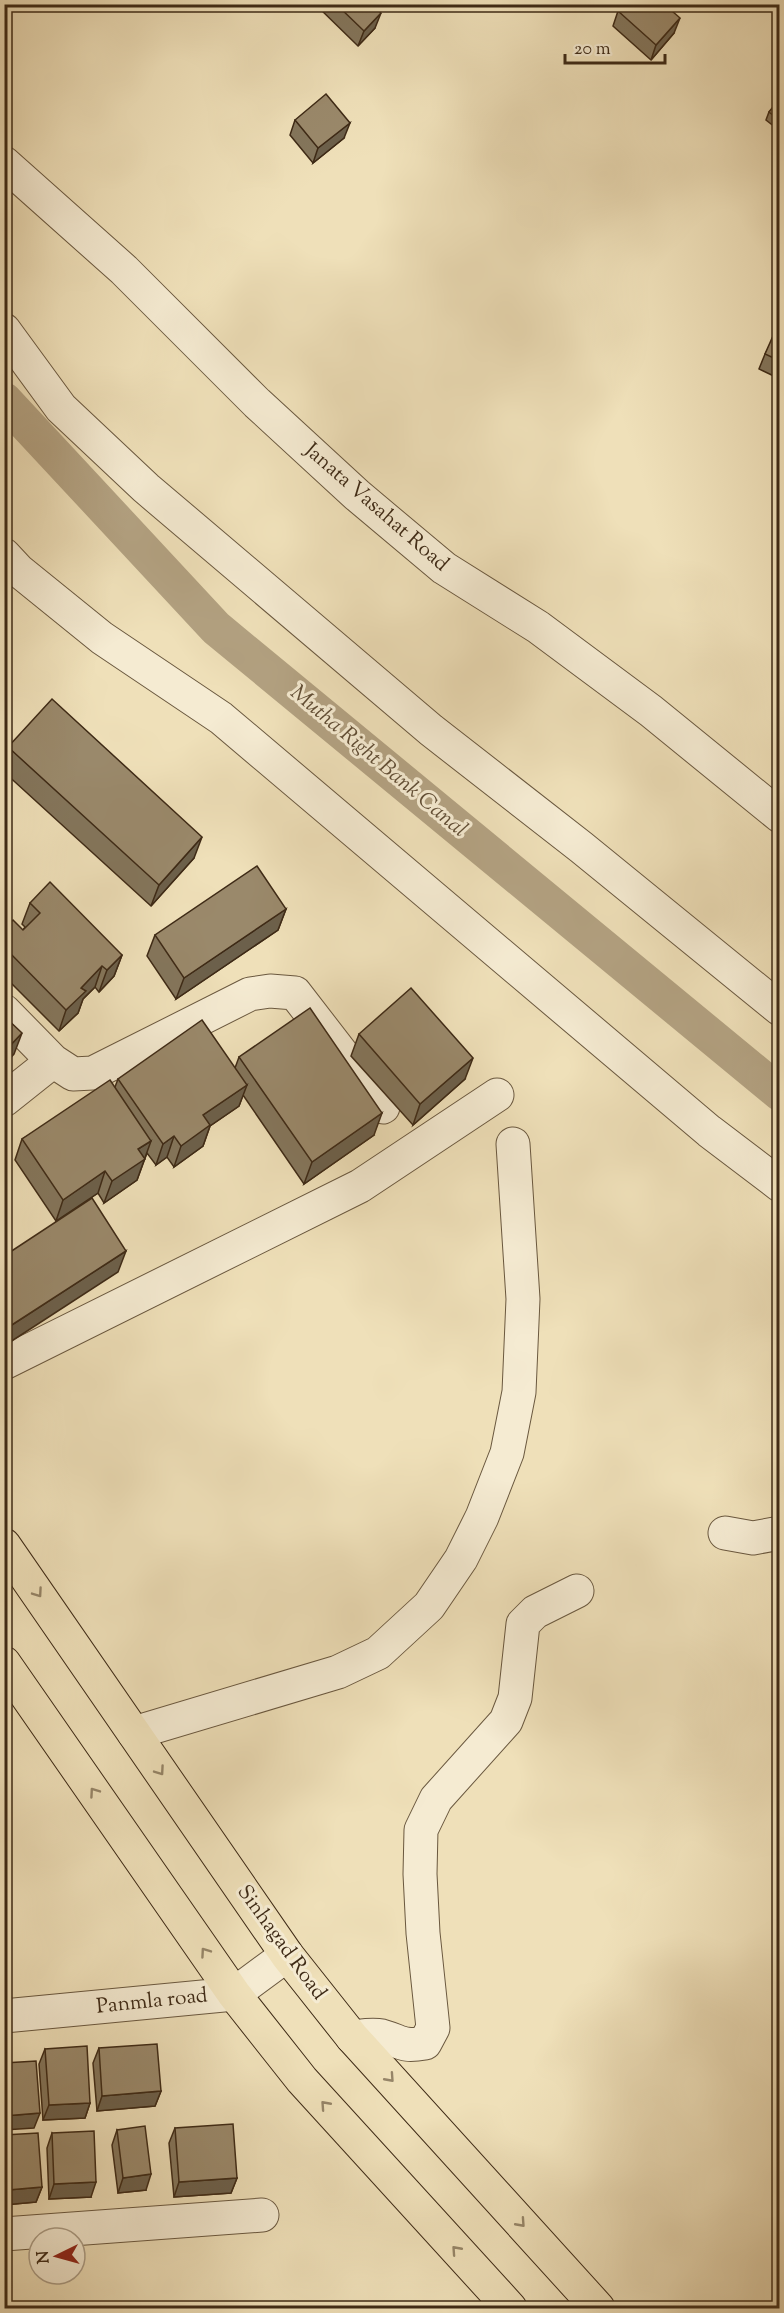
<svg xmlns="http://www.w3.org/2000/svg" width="784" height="2313" viewBox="0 0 784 2313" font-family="'Sorts Mill Goudy',serif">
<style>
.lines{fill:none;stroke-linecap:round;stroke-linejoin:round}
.canal{stroke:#b3a282;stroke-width:36}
.minor-casing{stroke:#6a583f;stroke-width:35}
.major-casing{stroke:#3e2a16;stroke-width:35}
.minor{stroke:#f5ebd2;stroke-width:33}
.major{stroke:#efe0b9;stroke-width:33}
.wall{fill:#84765c;stroke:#3e2a16;stroke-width:1.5}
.shaded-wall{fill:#6c604b;stroke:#3e2a16;stroke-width:1.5}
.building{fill:#9a896b;stroke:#3e2a16;stroke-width:1.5}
.oneway{stroke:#968568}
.labels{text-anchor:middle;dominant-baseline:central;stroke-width:6;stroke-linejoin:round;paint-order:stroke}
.street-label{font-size:21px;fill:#3e2a16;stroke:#f5ebd2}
.water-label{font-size:22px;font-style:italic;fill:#614e36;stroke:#f5ebd2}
</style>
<rect width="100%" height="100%" fill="#efe0b9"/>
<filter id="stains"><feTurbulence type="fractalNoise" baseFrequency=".00333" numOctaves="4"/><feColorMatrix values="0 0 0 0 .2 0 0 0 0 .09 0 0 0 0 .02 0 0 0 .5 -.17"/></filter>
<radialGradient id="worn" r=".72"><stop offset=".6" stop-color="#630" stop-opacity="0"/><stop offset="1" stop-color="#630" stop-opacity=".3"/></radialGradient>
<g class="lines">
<path class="canal" d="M 4,400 L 216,628 L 780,1093"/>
<g class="minor-casing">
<path id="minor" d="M 4,163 L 124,270 L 257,403 L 357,495 L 444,568 L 538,627 L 651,711 L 780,816
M 4,330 L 61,408 L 146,488 L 431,730 L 581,847 L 780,1009
M 4,555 L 18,570 L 102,638 L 221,718 L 709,1131 L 780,1185
M 4,1011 L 53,1061 L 73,1074 L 93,1073 L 250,994 L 270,991 L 295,993 L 383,1107
M 4,1100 L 53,1061
M 4,1363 L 360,1186 L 497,1095
M 725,1533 L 753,1538 L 780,1533
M 134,1733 L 338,1672 L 378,1653 L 429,1606 L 461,1559 L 482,1517 L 507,1453 L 519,1392 L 523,1299 L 513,1144
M 4,2016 L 234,1994 L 287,1955
M 352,2037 C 362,2036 372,2034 382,2036 C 403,2042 401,2047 425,2043 L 433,2028 L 423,1933 L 420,1874 L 421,1830 L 436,1799 L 506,1721 L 515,1698 L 523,1624 L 535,1612 L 577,1591
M 4,2234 L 262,2215"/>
</g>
<g class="major-casing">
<path id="major" d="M 4,1545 L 287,1955 L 352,2037 L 598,2308
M 4,1663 L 234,1994 L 302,2080 L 510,2308"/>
</g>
<use href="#minor" class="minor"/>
<use href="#major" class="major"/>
</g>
<path class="wall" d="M 315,4 L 372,4 L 375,28 L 358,46 Z
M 618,11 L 674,33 L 651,60 L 613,26 Z
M 780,99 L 780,131 L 766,120 L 769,112 Z
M 295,120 L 344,138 L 313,163 L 290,135 Z
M 780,328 L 780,379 L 759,369 L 765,354 Z
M 8,747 L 194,858 L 151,906 L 4,772 L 4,757 Z
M 30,903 L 122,955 L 114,976 L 99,992 L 95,987 L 83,999 L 78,1013 L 59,1031 L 4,976 L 4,928 L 23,930 L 25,927 L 22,924 Z
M 286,909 L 278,930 L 176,999 L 147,956 L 155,935 Z
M 359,1034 L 465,1079 L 413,1125 L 351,1056 Z
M 239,1057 L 374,1135 L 304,1184 L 243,1095 L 239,1106 L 210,1126 L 203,1146 L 174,1167 L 167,1157 L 156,1165 L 147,1153 L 137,1180 L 104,1203 L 98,1193 L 56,1221 L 15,1160 L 22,1139 L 115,1087 L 118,1079 L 235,1068 Z
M 99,2048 L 161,2091 L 155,2106 L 97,2111 L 93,2063 Z
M 45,2049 L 90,2103 L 85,2118 L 43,2120 L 39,2064 Z
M 175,2128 L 237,2178 L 231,2193 L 174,2197 L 169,2143 Z
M 117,2130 L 146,2190 L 118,2193 L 112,2145 Z
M 52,2133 L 91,2197 L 49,2199 L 47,2148 Z
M 4,2135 L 42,2187 L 36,2202 L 4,2205 Z"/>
<path class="shaded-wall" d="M 381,13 L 375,28 L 358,46 L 364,31 Z
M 680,18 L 674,33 L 651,60 L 656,45 Z
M 350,123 L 344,138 L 313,163 L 318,148 Z
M 202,837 L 194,858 L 151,906 L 159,885 Z
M 286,909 L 278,930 L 176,999 L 184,978 Z
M 122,955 L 114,976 L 99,992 L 107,970 Z
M 102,966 L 95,987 L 83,999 L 78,1013 L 59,1031 L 66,1010 L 81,988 Z
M 22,1033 L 14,1054 L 4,1065 L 4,1052 Z
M 473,1058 L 465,1079 L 413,1125 L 420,1104 Z
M 247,1085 L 239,1106 L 210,1126 L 203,1146 L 174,1167 L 181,1146 L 203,1115 Z
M 382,1113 L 374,1135 L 304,1184 L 312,1162 Z
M 174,1136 L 167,1157 L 156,1165 L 163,1144 Z
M 151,1141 L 137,1180 L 104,1203 L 112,1181 L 138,1149 Z
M 105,1171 L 98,1193 L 56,1221 L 63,1200 Z
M 126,1251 L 118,1272 L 4,1346 L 4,1330 Z
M 161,2091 L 155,2106 L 97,2111 L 102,2096 Z
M 90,2103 L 85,2118 L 43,2120 L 49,2105 Z
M 40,2113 L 34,2128 L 4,2130 L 4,2116 Z
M 151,2174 L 146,2190 L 118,2193 L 123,2178 Z
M 237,2178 L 231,2193 L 174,2197 L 179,2182 Z
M 96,2182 L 91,2197 L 49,2199 L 54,2184 Z
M 42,2187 L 36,2202 L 4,2205 L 4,2200 L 8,2190 Z"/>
<path class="building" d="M 336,4 L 372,4 L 381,13 L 364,31 Z
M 624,4 L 664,4 L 680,18 L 656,45 L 618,11 Z
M 326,94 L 350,123 L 318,148 L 295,120 Z
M 780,99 L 780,121 L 769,112 Z
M 777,327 L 780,328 L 780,361 L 765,354 Z
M 52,699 L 202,837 L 159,885 L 8,747 Z
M 257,866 L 286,909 L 184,978 L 155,935 Z
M 50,882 L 122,955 L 107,970 L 102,966 L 81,988 L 86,991 L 66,1010 L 4,947 L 4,928 L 13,920 L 23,930 L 40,913 L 30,903 Z
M 411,988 L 473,1058 L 420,1104 L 359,1034 Z
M 310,1008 L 382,1113 L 312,1162 L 239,1057 Z
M 4,1016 L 22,1033 L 4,1052 Z
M 202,1020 L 247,1085 L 203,1115 L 210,1125 L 181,1146 L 174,1136 L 163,1144 L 118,1079 Z
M 110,1080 L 151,1141 L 138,1149 L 145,1159 L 112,1181 L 105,1171 L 63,1200 L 22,1139 Z
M 92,1198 L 126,1251 L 4,1330 L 4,1256 Z
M 157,2044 L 161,2091 L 102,2096 L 99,2048 Z
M 87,2046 L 90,2103 L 49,2105 L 45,2049 Z
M 36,2061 L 40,2113 L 4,2116 L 4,2063 Z
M 233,2124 L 237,2178 L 179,2182 L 175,2128 Z
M 145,2126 L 151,2174 L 123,2178 L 117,2130 Z
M 94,2131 L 96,2182 L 54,2184 L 52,2133 Z
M 38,2133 L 42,2187 L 8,2190 L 4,2135 Z"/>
<defs><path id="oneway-chevron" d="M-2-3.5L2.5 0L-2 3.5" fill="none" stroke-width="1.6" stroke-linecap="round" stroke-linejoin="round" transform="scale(1.5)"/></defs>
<g class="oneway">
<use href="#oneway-chevron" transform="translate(38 1593) rotate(55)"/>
<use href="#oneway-chevron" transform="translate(160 1771) rotate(55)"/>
<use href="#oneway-chevron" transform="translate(94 1792) rotate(-125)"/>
<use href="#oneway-chevron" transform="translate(205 1952) rotate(-125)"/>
<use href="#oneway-chevron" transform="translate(390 2078) rotate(48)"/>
<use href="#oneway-chevron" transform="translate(325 2105) rotate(-132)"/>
<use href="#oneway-chevron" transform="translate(521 2223) rotate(48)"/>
<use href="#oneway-chevron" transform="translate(456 2250) rotate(-132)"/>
</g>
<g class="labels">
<g class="street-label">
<text transform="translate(376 508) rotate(41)">Janata Vasahat Road</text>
<text transform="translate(281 1943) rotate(54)">Sinhagad Road</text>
<text transform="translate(152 2002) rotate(-6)">Panmla road</text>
</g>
<g class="water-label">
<text transform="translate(378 762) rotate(40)">Mutha Right Bank Canal</text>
</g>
</g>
<rect width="784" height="2313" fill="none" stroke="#efe0b9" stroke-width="24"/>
<rect x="6" y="6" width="772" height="2301" fill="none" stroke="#3e2a16" stroke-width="3"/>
<rect x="12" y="12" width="760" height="2289" fill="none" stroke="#3e2a16" stroke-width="1.5"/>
<g transform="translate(57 2256) rotate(265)"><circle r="28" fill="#f5ebd2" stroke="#ac9e87" stroke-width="1.5"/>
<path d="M0-4.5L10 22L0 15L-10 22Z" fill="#8f2418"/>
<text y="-9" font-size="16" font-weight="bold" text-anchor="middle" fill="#3e2a16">N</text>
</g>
<path d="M565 54v9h100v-9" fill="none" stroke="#3e2a16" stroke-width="3"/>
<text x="574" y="54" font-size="18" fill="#3e2a16" stroke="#f5ebd2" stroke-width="4.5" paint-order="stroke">20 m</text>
<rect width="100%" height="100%" filter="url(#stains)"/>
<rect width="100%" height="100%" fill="url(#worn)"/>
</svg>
